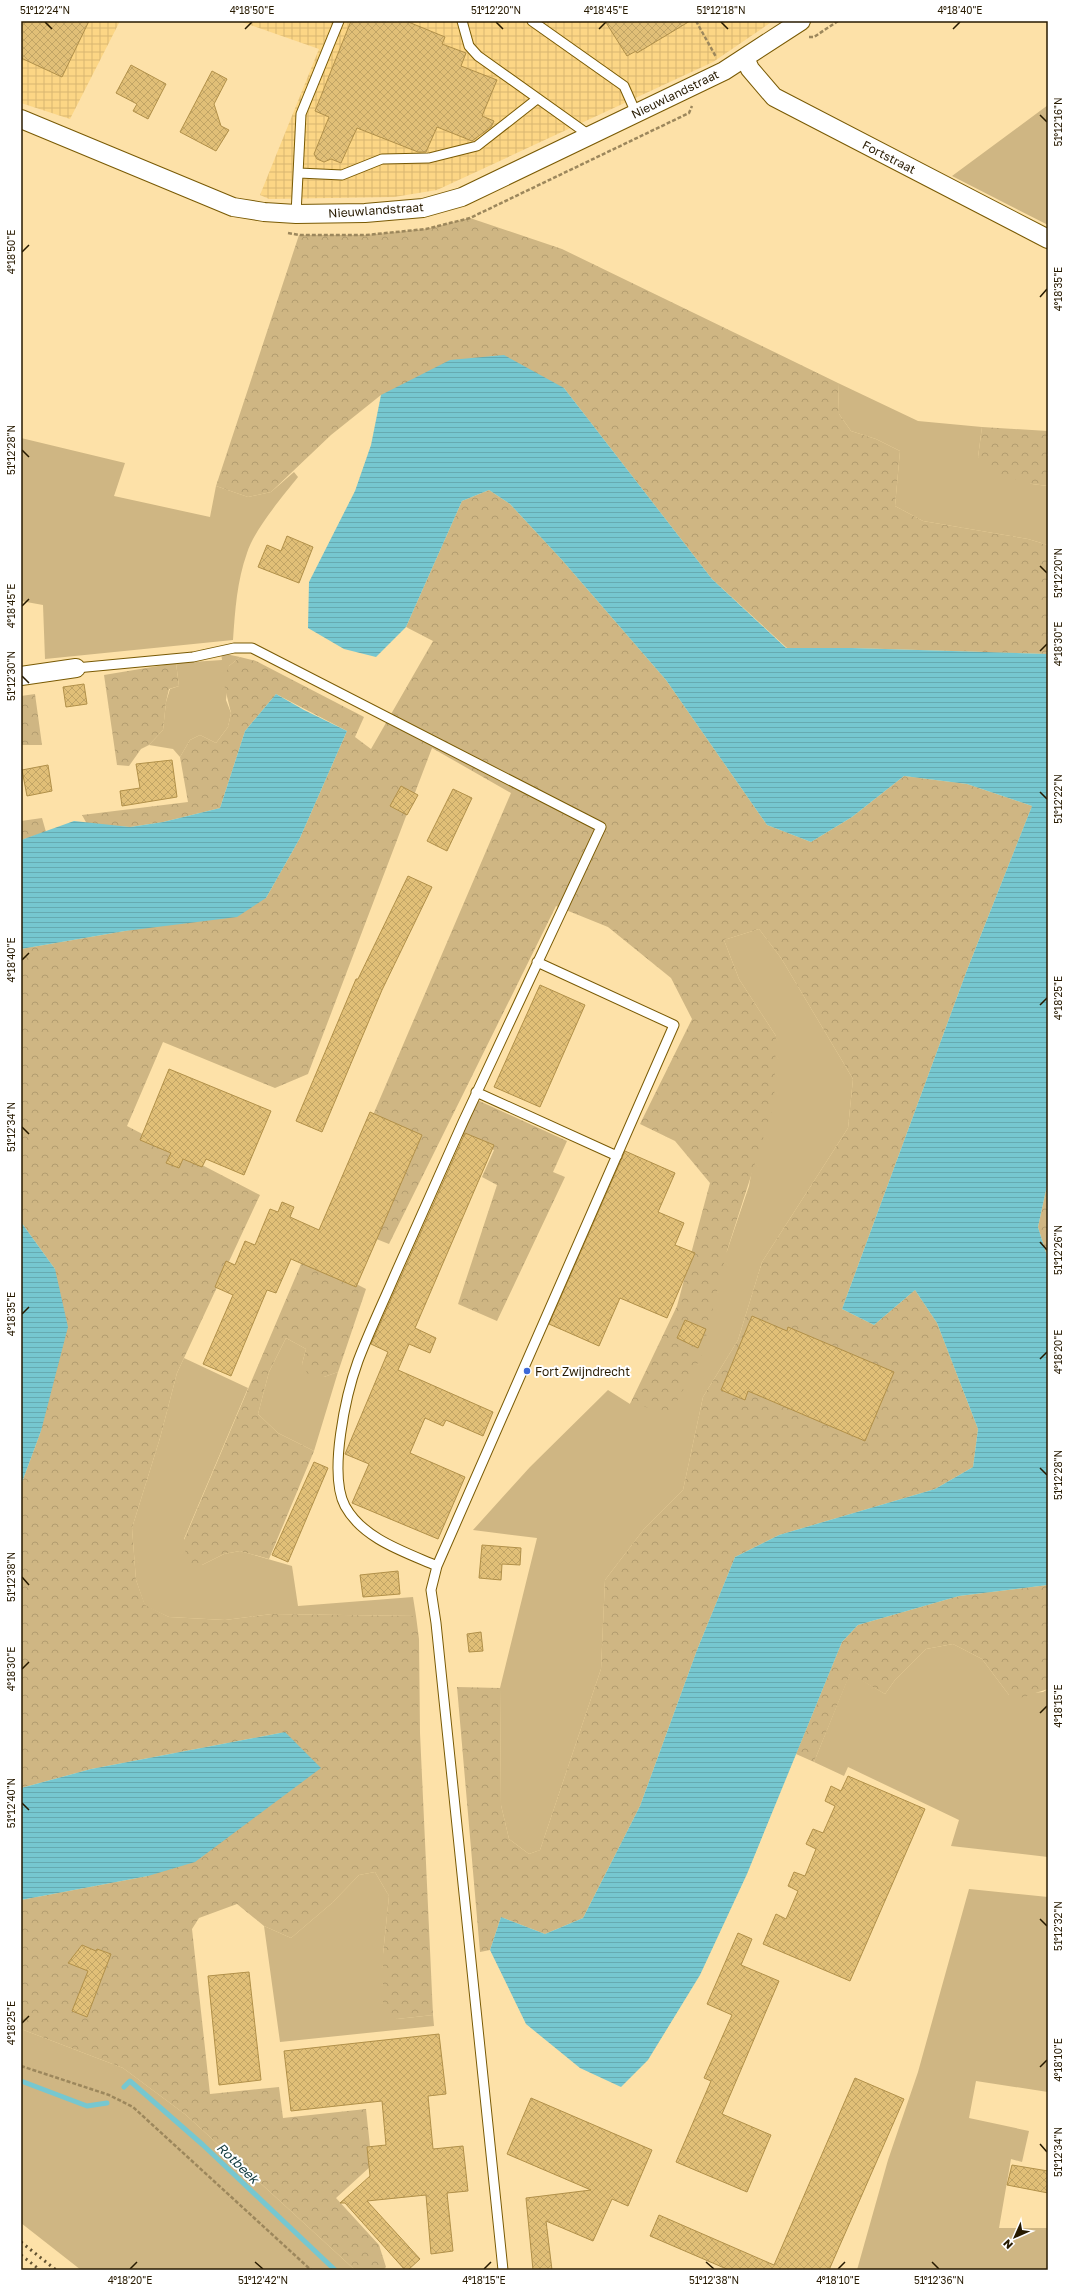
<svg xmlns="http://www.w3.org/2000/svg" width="1069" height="2291" viewBox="0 0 1069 2291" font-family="'Golos Text',sans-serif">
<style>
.industrial{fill:url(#industrial-grid)}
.green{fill:#cfb683}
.forest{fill:url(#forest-crowns)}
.water{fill:url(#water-rules)}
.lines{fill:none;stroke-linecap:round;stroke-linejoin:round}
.stream{stroke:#76c7d0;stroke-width:5}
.building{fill:url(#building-cross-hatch);stroke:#b19049}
.lane-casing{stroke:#795a04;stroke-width:11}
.street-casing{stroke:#795a04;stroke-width:20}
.path{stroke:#9c875c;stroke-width:2.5;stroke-dasharray:4 2;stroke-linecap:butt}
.lane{stroke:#fff;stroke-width:9}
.street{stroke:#fff;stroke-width:18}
.rail{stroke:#61502e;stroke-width:3;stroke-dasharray:2 4;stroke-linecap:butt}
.ticks{fill:none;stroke:#271a00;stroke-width:1.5}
.poi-dot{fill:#3c68d8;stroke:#fff;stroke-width:1.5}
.labels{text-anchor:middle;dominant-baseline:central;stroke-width:4;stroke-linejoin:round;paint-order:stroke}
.street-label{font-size:12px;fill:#271a00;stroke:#fff}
.poi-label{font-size:12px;fill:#271a00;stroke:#fff;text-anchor:start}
.water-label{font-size:13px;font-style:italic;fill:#133a3f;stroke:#fff}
.neatline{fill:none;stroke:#271a00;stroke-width:1.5}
.ticks-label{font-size:10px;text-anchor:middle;fill:#271a00}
</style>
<defs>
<pattern id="industrial-grid" width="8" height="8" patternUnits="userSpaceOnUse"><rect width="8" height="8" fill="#fcd685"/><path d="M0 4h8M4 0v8" fill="none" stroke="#d8b771"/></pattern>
<pattern id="forest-crowns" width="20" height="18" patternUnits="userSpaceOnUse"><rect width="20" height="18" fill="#cfb683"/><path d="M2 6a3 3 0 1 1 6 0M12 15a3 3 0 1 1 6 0" fill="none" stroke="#b29c6f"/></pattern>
<pattern id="water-rules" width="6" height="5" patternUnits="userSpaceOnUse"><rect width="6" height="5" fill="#76c7d0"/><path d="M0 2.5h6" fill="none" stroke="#66aab1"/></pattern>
<pattern id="building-cross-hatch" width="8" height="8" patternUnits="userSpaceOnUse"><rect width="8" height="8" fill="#e1bf77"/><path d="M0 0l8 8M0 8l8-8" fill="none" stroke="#c1a465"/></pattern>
</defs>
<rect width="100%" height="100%" fill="#fde1a8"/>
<path class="industrial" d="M 21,21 L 120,21 L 70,119 L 21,103 Z
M 239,21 L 773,21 L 713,62 L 437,190 L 394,197 L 269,199 L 260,195 L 319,49 Z"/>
<path class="green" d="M 1048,105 L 1048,225 L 952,176 Z
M 838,383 L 918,421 L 982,427 L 978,457 L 1032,484 L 1048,486 L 1048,545 L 1028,539 L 923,521 L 895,506 L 900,451 L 876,439 L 851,431 L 839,414 Z
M 21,438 L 125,463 L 114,496 L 210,517 L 216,486 L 248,497 L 271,492 L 294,472 L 298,477 C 283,496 254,530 247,553 C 237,581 235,610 233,640 L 45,659 L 43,605 L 21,601 Z
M 221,653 L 240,657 L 229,666 L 226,700 L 231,713 L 228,727 L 216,743 L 200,735 L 190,740 L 180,757 L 173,749 L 149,745 L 163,730 L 166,702 L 170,689 L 179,686 L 176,663 L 222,660 Z
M 759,929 L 781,958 L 853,1079 L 848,1128 L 762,1262 L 738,1340 L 703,1397 L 683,1490 L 644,1529 L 605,1580 L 601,1669 L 540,1850 L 529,1854 L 509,1839 L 501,1805 L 500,1688 L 537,1538 L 473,1530 L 530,1467 L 608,1390 L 630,1404 L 727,1251 L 749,1186 L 776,1036 L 739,979 L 724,940 Z
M 286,1338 L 306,1349 L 302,1364 L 324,1377 L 338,1372 L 314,1451 L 278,1433 L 258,1414 L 269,1372 Z
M 184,1358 L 248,1388 L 184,1539 L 202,1565 L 224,1554 L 240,1551 L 292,1566 L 298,1606 L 413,1597 L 416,1616 L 272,1614 L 225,1620 L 169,1617 L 145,1606 L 136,1580 L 132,1528 L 160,1438 L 177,1373 Z
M 953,1644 L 982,1659 L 1009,1695 L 1043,1692 L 1048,1689 L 1048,1857 L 951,1846 L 959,1820 L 848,1767 L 844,1776 L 814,1762 L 850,1673 L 885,1694 L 895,1680 L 926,1649 Z
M 375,1872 L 389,1896 L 383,1954 L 397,2019 L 433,2015 L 434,2026 L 280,2042 L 264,1926 L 291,1938 L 332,1903 L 359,1875 Z
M 969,1889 L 1048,1897 L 1048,2092 L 976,2081 L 969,2118 L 1029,2131 L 1022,2162 L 1011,2159 L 999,2228 L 1048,2228 L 1048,2270 L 857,2270 L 888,2160 L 918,2072 Z
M 21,2029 L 123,2068 L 186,2115 L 355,2270 L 81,2270 L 21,2223 Z"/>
<path class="forest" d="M 470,218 L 562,249 L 838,383 L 839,414 L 851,431 L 876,439 L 900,451 L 895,506 L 923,521 L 1028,539 L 1048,545 L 1048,654 L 852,648 L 787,648 L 712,579 L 564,388 L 381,395 L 331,435 L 271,492 L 248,497 L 216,486 L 299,235 L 366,235 L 426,229 Z
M 982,427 L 1048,431 L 1048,486 L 1032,484 L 1004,476 L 986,469 L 978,457 Z
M 489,490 L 510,504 L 562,560 L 666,680 L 767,825 L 811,842 L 852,817 L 904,776 L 967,784 L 1032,806 L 967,970 L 842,1309 L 874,1325 L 915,1290 L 937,1323 L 978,1429 L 973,1467 L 935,1489 L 779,1535 L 735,1557 L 697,1650 L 640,1806 L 583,1918 L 545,1934 L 501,1917 L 490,1950 L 480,1952 L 457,1687 L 500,1688 L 501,1805 L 509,1839 L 529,1854 L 540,1850 L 601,1669 L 605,1580 L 644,1529 L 683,1490 L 703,1397 L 738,1340 L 762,1262 L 848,1128 L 853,1079 L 781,958 L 759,929 L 724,940 L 739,979 L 776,1036 L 774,1104 L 727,1251 L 701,1357 L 671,1412 L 630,1404 L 677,1306 L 710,1183 L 675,1141 L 640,1124 L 692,1019 L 671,978 L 608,927 L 556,906 L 389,1244 L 328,1220 L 511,793 L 432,748 L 308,1074 L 275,1088 L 163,1042 L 127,1126 L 260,1195 L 177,1373 L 160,1438 L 132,1528 L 136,1580 L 145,1605 L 169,1617 L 225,1620 L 272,1614 L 416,1616 L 419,1639 L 420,1733 L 433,2015 L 397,2019 L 383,2004 L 383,1954 L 389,1896 L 375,1872 L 359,1875 L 332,1903 L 291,1938 L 264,1926 L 237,1904 L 199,1918 L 192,1929 L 210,2094 L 279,2087 L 283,2118 L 366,2109 L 372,2165 L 336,2198 L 379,2245 L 386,2267 L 383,2270 L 355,2270 L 186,2115 L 123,2068 L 21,2029 L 21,1900 L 148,1876 L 285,1732 L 91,1769 L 21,1788 L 21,1485 L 41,1431 L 55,1269 L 21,1222 L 21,949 L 125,931 L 266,898 L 300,838 L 347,731 L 276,694 L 245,731 L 220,808 L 163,822 L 130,827 L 87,824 L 82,815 L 188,802 L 180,757 L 190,740 L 200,735 L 216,743 L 228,727 L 231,713 L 223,680 L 229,666 L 240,657 L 256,661 L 364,717 L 355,737 L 371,749 L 433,641 L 406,627 L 462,501 Z
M 176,663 L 179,686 L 169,689 L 166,702 L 163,730 L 149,745 L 141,749 L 129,766 L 117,765 L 104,675 Z
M 35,694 L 42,745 L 21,745 L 21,696 Z
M 42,818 L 46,832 L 21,840 L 21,821 Z
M 475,1099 L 567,1141 L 553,1172 L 565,1177 L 497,1321 L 458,1304 L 497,1185 L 482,1177 L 494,1150 L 462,1136 Z
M 1048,1181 L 1048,1259 L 1038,1227 Z
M 304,1257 L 366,1289 L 338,1372 L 324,1377 L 309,1376 L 302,1364 L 306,1349 L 286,1338 L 269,1372 L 258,1414 L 278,1433 L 314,1451 L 269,1559 L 240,1551 L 224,1554 L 202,1565 L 187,1564 L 184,1540 Z
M 1048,1585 L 1048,1689 L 1020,1698 L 1009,1695 L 982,1659 L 953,1644 L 926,1649 L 895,1680 L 885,1694 L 850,1674 L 814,1762 L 796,1754 L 842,1642 L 858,1625 L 959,1596 Z"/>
<path class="water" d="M 504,355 L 564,388 L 712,579 L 786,648 L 852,648 L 1048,654 L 1048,1181 L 1038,1227 L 1048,1259 L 1048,1585 L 959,1596 L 858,1625 L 842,1642 L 747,1874 L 700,1975 L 648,2060 L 621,2087 L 580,2068 L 526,2024 L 490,1950 L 501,1917 L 545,1934 L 583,1918 L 640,1806 L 697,1650 L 735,1557 L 779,1535 L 935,1489 L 973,1467 L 978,1429 L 937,1323 L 915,1290 L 874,1325 L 842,1309 L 967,970 L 1032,806 L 967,784 L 904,776 L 852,817 L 811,842 L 767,825 L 666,680 L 562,560 L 510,504 L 489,490 L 462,501 L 406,627 L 376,657 L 344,649 L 308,628 L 309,582 L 355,491 L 371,445 L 381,395 L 450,360 Z
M 276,694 L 304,710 L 347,731 L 300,838 L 266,898 L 237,917 L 125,931 L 21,949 L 21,840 L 74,821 L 130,827 L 163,822 L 220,808 L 245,731 Z
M 21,1222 L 55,1269 L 68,1327 L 41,1431 L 21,1485 Z
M 285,1732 L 321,1768 L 195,1862 L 148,1876 L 21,1900 L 21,1788 L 91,1769 Z"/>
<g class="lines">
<path class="stream" d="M 21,2081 L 87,2106 L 107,2103
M 124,2087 L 130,2081 L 203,2145 L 335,2270"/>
</g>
<path class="building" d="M 21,21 L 89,21 L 62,77 L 21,58 Z
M 351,21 L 406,21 L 445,37 L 442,44 L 466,53 L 461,66 L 497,80 L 482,116 L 494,121 L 491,127 L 472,141 L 437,127 L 426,152 L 418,152 L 357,128 L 341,163 L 331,159 L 324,162 L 317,159 L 314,154 L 329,117 L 315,111 Z
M 605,21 L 690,21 L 637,53 L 636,51 L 627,56 Z
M 131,65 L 166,84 L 148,119 L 133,111 L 137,104 L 116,93 Z
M 212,71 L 227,79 L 214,104 L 221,126 L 229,130 L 216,151 L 180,132 Z
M 287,536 L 313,547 L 299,583 L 258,567 L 267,545 L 281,551 Z
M 84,684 L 87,704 L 66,707 L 63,687 Z
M 172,760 L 177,797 L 122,806 L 120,791 L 140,788 L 136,764 Z
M 48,765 L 52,791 L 27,796 L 22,770 Z
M 401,786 L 418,795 L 407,815 L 390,806 Z
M 453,789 L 472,798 L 447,851 L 427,841 Z
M 408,876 L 432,887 L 382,990 L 322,1132 L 296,1121 L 356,979 L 358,979 Z
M 540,985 L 585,1005 L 540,1107 L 494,1087 Z
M 169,1069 L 271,1111 L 244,1175 L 206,1159 L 202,1167 L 183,1159 L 179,1168 L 166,1163 L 171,1153 L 140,1140 Z
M 370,1112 L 422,1135 L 356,1287 L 291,1259 L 276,1293 L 267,1290 L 231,1376 L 203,1364 L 233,1295 L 215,1287 L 226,1261 L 235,1265 L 245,1241 L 255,1245 L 270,1209 L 278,1212 L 282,1202 L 294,1207 L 290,1217 L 319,1230 Z
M 465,1133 L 494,1145 L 415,1328 L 436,1338 L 430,1353 L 409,1344 L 398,1370 L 493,1412 L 483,1436 L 446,1420 L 443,1426 L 425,1418 L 410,1453 L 465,1477 L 438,1539 L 352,1503 L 369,1464 L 345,1454 L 388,1352 L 371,1344 Z
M 625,1151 L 675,1173 L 658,1212 L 684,1223 L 675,1245 L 695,1253 L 667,1318 L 620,1298 L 599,1346 L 549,1324 Z
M 752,1316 L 787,1331 L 788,1327 L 894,1372 L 865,1441 L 748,1391 L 745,1400 L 721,1390 Z
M 685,1320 L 706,1329 L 698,1348 L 677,1338 Z
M 314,1462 L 328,1468 L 288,1562 L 272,1555 Z
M 482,1545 L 521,1548 L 520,1565 L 502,1564 L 501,1580 L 479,1578 Z
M 398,1571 L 400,1594 L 363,1597 L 360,1575 Z
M 481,1632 L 483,1651 L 469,1652 L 467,1634 Z
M 848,1776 L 925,1809 L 850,1981 L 763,1944 L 776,1914 L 786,1919 L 798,1891 L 788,1886 L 794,1872 L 805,1876 L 816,1849 L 806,1844 L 813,1829 L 823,1833 L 835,1806 L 825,1801 L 831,1786 L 841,1791 Z
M 738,1933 L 752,1939 L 741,1965 L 779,1981 L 722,2114 L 771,2135 L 747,2192 L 676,2162 L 711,2081 L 704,2078 L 732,2015 L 707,2004 Z
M 82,1945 L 96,1951 L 97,1949 L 111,1954 L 87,2017 L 72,2011 L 88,1971 L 68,1963 Z
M 249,1972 L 261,2080 L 219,2085 L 208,1976 Z
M 439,2034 L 446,2094 L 428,2096 L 433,2149 L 463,2146 L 468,2191 L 447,2193 L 453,2251 L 431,2254 L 426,2195 L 367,2201 L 420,2259 L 408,2270 L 405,2270 L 345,2203 L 340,2203 L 370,2176 L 367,2147 L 386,2145 L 382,2101 L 291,2111 L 284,2051 Z
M 855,2078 L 904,2099 L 829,2270 L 729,2270 L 650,2236 L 659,2215 L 774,2265 Z
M 531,2098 L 652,2150 L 628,2206 L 612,2199 L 593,2241 L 546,2221 L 552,2270 L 533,2270 L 526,2198 L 591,2190 L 507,2154 Z
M 1012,2165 L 1048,2171 L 1048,2193 L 1007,2185 Z"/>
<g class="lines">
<g class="lane-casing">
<path id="lane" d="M 462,21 L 469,46 L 478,56 L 589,135
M 532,21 L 624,86 L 636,113
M 299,173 L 342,175 L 382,159 L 429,158 L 477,146 L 537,99
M 296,214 L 301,114 L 339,21
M 76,668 L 193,657 L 234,648 L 252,648 L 601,827 C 555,925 509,1023 463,1122 C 440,1173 417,1225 394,1277 C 382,1305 369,1332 358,1361 C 346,1394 328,1474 345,1506 C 363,1539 405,1552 437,1566 L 674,1025 L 537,962
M 476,1092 L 617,1156
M 437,1566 L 431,1590 L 436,1623 L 503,2270"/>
</g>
<g class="street-casing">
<path id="street" d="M 745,58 L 750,69 L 774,97 L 1048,239
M 21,119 L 233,207 L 264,212 L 296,214 L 365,213 L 423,208 L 462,197 L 724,71 L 801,21
M 21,676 L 76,668"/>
</g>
<path class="path" d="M 696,21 L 716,57
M 809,37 L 814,37 L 838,21
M 288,233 L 299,235 L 366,235 L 426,229 L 470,218 L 689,113 L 692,106
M 21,2066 L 109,2095 L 133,2107 L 311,2270"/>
<use href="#lane" class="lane"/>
<use href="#street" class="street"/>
<path class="rail" d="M 21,2242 L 56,2270
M 21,2255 L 40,2270"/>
</g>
<path class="ticks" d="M 45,22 L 52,29M 496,22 L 503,29M 721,22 L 728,29M 245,29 L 252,22M 599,29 L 606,22M 953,29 L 960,22M 1040,115 L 1047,122M 22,252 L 29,245M 1040,297 L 1047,289M 22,450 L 29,457M 1040,566 L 1047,573M 22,606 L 29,599M 1040,651 L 1047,644M 22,676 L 29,683M 1040,792 L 1047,799M 22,960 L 29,953M 1040,1005 L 1047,998M 22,1127 L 29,1134M 1040,1242 L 1047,1250M 22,1314 L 29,1307M 1040,1359 L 1047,1352M 1040,1468 L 1047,1475M 22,1577 L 29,1585M 22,1669 L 29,1662M 1040,1713 L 1047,1706M 22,1803 L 29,1810M 1040,1919 L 1047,1926M 22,2023 L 29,2016M 1040,2067 L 1047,2060M 1040,2144 L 1047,2152M 255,2262 L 263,2269M 706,2262 L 714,2269M 932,2262 L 939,2269M 130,2269 L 137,2262M 484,2269 L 491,2262M 838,2269 L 845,2262"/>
<circle class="poi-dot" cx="527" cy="1371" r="4"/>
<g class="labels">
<g class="street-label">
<text transform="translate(675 94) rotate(-26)">Nieuwlandstraat</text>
<text transform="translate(889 157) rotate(27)">Fortstraat</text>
<text transform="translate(376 210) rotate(-4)">Nieuwlandstraat</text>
</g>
<g class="poi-label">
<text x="535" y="1371">Fort Zwijndrecht</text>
</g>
<g class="water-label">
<text transform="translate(238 2163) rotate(44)">Rotbeek</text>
</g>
</g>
<rect width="1069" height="2291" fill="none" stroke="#ffffff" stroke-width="44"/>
<g transform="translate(1015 2237) rotate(225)" stroke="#ffffff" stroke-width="3" paint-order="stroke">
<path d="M0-3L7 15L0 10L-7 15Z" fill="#271a00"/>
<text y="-6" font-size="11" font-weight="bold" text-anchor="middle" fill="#271a00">N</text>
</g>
<rect x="22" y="22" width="1025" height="2247" class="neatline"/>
<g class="ticks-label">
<text x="45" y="14">51°12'24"N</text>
<text x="252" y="14">4°18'50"E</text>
<text x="496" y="14">51°12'20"N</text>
<text x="606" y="14">4°18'45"E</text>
<text x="721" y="14">51°12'18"N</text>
<text x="960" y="14">4°18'40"E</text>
<text transform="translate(1058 122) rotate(-90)" y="4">51°12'16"N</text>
<text transform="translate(11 252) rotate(-90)" y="4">4°18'50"E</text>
<text transform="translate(1058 289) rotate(-90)" y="4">4°18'35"E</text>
<text transform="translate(11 450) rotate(-90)" y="4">51°12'28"N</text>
<text transform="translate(1058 573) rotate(-90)" y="4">51°12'20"N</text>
<text transform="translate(11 606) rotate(-90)" y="4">4°18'45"E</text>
<text transform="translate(1058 644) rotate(-90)" y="4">4°18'30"E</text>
<text transform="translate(11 676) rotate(-90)" y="4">51°12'30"N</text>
<text transform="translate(1058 799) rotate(-90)" y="4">51°12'22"N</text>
<text transform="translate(11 960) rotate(-90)" y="4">4°18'40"E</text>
<text transform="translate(1058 998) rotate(-90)" y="4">4°18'25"E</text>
<text transform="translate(11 1127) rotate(-90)" y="4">51°12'34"N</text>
<text transform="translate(1058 1250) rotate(-90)" y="4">51°12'26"N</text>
<text transform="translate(11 1314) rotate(-90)" y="4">4°18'35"E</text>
<text transform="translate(1058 1352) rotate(-90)" y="4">4°18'20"E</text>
<text transform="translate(1058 1475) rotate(-90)" y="4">51°12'28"N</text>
<text transform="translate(11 1577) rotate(-90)" y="4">51°12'38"N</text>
<text transform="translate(11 1669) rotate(-90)" y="4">4°18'30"E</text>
<text transform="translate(1058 1706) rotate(-90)" y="4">4°18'15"E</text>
<text transform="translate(11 1803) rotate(-90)" y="4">51°12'40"N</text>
<text transform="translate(1058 1926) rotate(-90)" y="4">51°12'32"N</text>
<text transform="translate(11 2023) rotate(-90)" y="4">4°18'25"E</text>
<text transform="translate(1058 2060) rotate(-90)" y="4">4°18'10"E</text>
<text transform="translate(1058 2152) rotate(-90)" y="4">51°12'34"N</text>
<text x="130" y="2284">4°18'20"E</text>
<text x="263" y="2284">51°12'42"N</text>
<text x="484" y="2284">4°18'15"E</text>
<text x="714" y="2284">51°12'38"N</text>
<text x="838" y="2284">4°18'10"E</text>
<text x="939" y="2284">51°12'36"N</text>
</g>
</svg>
